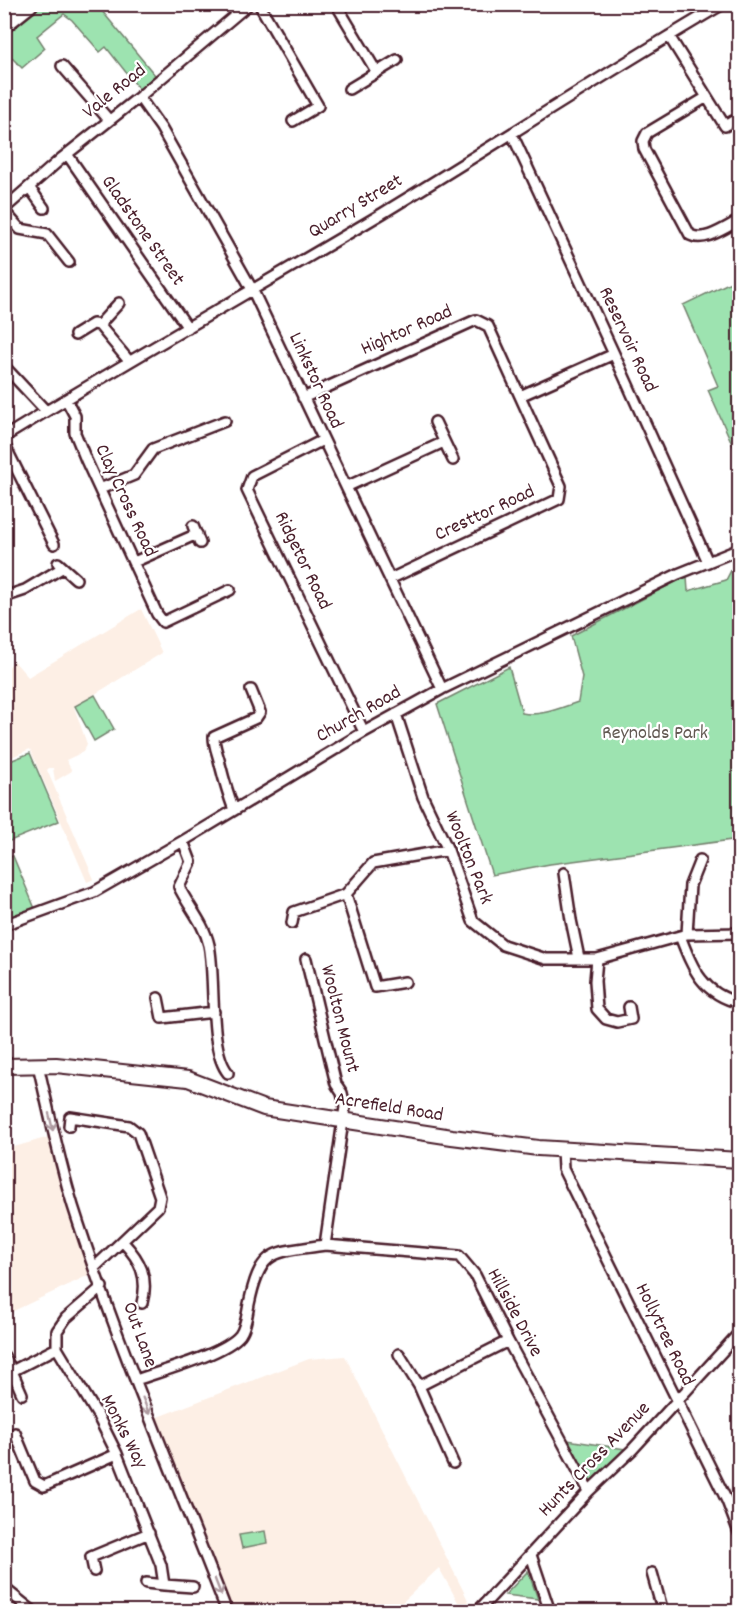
<svg xmlns="http://www.w3.org/2000/svg" width="744" height="1616" viewBox="0 0 744 1616" font-family="Dekko,sans-serif">
<style>
.built{fill:#fdefe5}
.green{fill:#9de3b0;stroke:#74816e;stroke-width:1.5}
.lines{fill:none;stroke-linecap:round;stroke-linejoin:round}
.minor-casing{stroke:#4a1f2b;stroke-width:14}
.tertiary-casing{stroke:#4a1f2b;stroke-width:16}
.secondary-casing{stroke:#4a1f2b;stroke-width:18}
.trunk-casing{stroke:#4a1f2b;stroke-width:21}
.minor{stroke:#fff;stroke-width:9}
.tertiary{stroke:#fff;stroke-width:12}
.secondary{stroke:#fff;stroke-width:14}
.trunk{stroke:#fff;stroke-width:16}
.oneway{stroke:#ae9aa0}
.labels{text-anchor:middle;dominant-baseline:central;stroke-width:4.5;stroke-linejoin:round;paint-order:stroke}
.street-label{font-size:20px;fill:#4a1f2b;stroke:#fff}
.park-label{font-size:20px;fill:#635a53;stroke:#fff}
</style>
<rect width="100%" height="100%" fill="#fff"/>
<filter id="ink" filterUnits="userSpaceOnUse"><feTurbulence type="fractalNoise" baseFrequency=".0167" numOctaves="2"/><feDisplacementMap in="SourceGraphic" scale="12" xChannelSelector="R" yChannelSelector="G"/><feConvolveMatrix kernelMatrix="1 2 1 2 8 2 1 2 1" color-interpolation-filters="sRGB"/></filter>
<g filter="url(#ink)">
<path class="built" d="M 141,609 L 162,653 L 74,707 L 87,744 L 83,752 L 66,760 L 72,771 L 55,781 L 53,768 L 49,768 L 47,770 L 94,879 L 87,882 L 30,749 L 5,760 L 5,671 L 14,661 L 28,677 Z
M 49,1137 L 89,1275 L 5,1315 L 4,1145 L 7,1149 Z
M 345,1356 L 469,1602 L 466,1611 L 463,1611 L 439,1568 L 393,1611 L 230,1611 L 155,1418 L 309,1359 Z"/>
<path class="green" d="M 41,5 L 97,5 L 159,80 L 143,94 L 106,47 L 100,52 L 72,20 L 64,14 L 37,36 L 45,48 L 22,68 L 7,53 L 5,54 L 5,33 Z
M 739,278 L 739,459 L 708,390 L 718,386 L 683,305 Z
M 738,557 L 739,557 L 739,839 L 550,864 L 492,875 L 437,704 L 509,667 L 522,713 C 540,717 560,708 578,702 L 582,677 L 571,636 L 681,579 L 687,577 L 688,591 L 726,580 Z
M 95,695 L 114,729 L 94,741 L 75,706 Z
M 30,753 L 59,821 L 5,843 L 5,763 Z
M 13,856 L 36,911 L 4,922 L 4,859 Z
M 561,1439 L 632,1450 L 589,1491 Z
M 265,1531 L 267,1543 L 242,1548 L 239,1535 Z
M 528,1571 L 538,1599 L 505,1595 Z"/>
<g class="lines">
<g class="minor-casing">
<path id="minor" d="M 259,4 L 318,106 L 293,121
M 336,4 L 376,71
M 669,36 L 725,126 L 733,121
M 62,66 L 109,120
M 349,89 L 397,60
M 139,97 L 161,128 L 253,291 L 442,689
M 707,97 L 647,133 L 643,141 L 644,149 L 690,235 C 705,243 726,227 740,220
M 512,134 L 614,354 L 708,562
M 67,154 L 188,328
M 29,187 L 44,208
M 4,209 L 62,158 L 139,97 L 249,4
M 4,211 L 20,229 L 47,234 L 69,262
M 99,325 L 119,303
M 75,335 L 93,324 L 99,325 L 129,361
M 4,366 L 46,411
M 520,396 L 614,354
M 303,398 L 476,320 L 488,326 L 561,486 L 559,499 L 390,579
M 67,401 L 75,416 L 75,433 L 86,460 L 157,614 L 163,622 L 230,590
M 435,422 L 453,460
M 4,437 C 129,360 257,288 383,213 C 497,144 608,71 723,4
M 323,440 L 252,476 L 247,490 L 364,732
M 4,444 L 54,544
M 346,487 L 444,442
M 100,489 L 134,475 L 153,449 L 225,421
M 193,526 L 200,543
M 134,562 L 197,534
M 58,563 L 76,579
M 4,597 L 25,590 L 62,568
M 396,714 L 423,797 L 448,850 L 473,921 L 503,945 L 546,959 L 597,959 L 687,934 L 740,933
M 234,810 C 228,794 224,780 220,764 C 218,754 214,747 214,737 L 256,718 L 260,712 L 251,690
M 183,841 L 191,862 L 179,887 C 188,906 204,923 209,945 C 216,978 208,1049 228,1073
M 564,873 L 571,920 L 579,958
M 346,894 L 375,987 L 405,982
M 292,923 L 294,912 L 346,894 L 373,863 L 448,850
M 4,925 L 94,892 L 183,841 L 364,732 L 442,689 L 678,574 L 740,549
M 687,934 L 690,885 L 700,860
M 680,936 C 693,969 702,994 740,1003
M 306,959 L 336,1084 L 342,1093 L 345,1107 L 325,1245 L 459,1256 L 475,1275 L 508,1341 L 589,1491
M 597,959 L 595,981 L 597,1009 L 606,1019 L 617,1022 L 631,1019 L 629,1007
M 158,998 L 162,1018 L 214,1012
M 38,1065 C 49,1112 59,1160 73,1206 C 117,1344 175,1477 227,1612
M 69,1126 L 70,1117 L 129,1126 L 138,1133 L 160,1197 L 158,1207 L 95,1267
M 562,1149 L 563,1169 L 727,1501 L 740,1535
M 123,1242 C 140,1260 149,1277 142,1303
M 102,1287 L 66,1318 L 57,1331 L 57,1348 L 98,1416 L 117,1454 L 161,1565 L 164,1585 L 193,1587
M 399,1354 L 419,1386 L 453,1463
M 4,1356 L 12,1371
M 136,1380 C 161,1371 225,1354 240,1335 C 246,1327 247,1314 249,1304 C 261,1247 273,1253 325,1245
M 419,1386 L 508,1341
M 22,1394 L 12,1371 L 57,1348
M 15,1433 L 35,1481 L 44,1486 L 117,1454
M 531,1555 L 550,1612
M 94,1571 L 91,1557 L 149,1533
M 652,1573 L 663,1612
M 146,1583 L 164,1585
M 4,1588 L 34,1612
M 477,1612 L 589,1491 L 632,1450 L 740,1332"/>
</g>
<g class="tertiary-casing">
<path id="tertiary" d="M 4,1611 L 5,1612"/>
</g>
<g class="secondary-casing">
<path id="secondary" d="M 4,1066 L 56,1065 L 188,1079 L 264,1108 L 452,1137 L 538,1148 L 740,1160"/>
</g>
<g class="trunk-casing">
<path id="trunk" d="M 4,24 L 29,4"/>
</g>
<use href="#minor" class="minor"/>
<use href="#tertiary" class="tertiary"/>
<use href="#secondary" class="secondary"/>
<use href="#trunk" class="trunk"/>
</g>
<defs><path id="oneway-shaft" d="M-6 0H5M1.5-3L5.5 0L1.5 3" fill="none" stroke-width="1.6" stroke-linecap="round" stroke-linejoin="round" transform="scale(1.5)"/></defs>
<g class="oneway">
<use href="#oneway-shaft" transform="translate(51 1122) rotate(77)"/>
<use href="#oneway-shaft" transform="translate(146 1406) rotate(68)"/>
<use href="#oneway-shaft" transform="translate(218 1587) rotate(69)"/>
</g>
</g>
<g class="labels">
<g class="street-label">
<text transform="translate(115 92) rotate(-39)">Vale Road</text>
<text transform="translate(356 207) rotate(-31)">Quarry Street</text>
<text transform="translate(142 231) rotate(55)">Gladstone Street</text>
<text transform="translate(407 331) rotate(-24)">Hightor Road</text>
<text transform="translate(627 340) rotate(65)">Reservoir Road</text>
<text transform="translate(315 381) rotate(65)">Linkstor Road</text>
<text transform="translate(125 501) rotate(65)">Clay Cross Road</text>
<text transform="translate(485 514) rotate(-25)">Cresttor Road</text>
<text transform="translate(302 561) rotate(64)">Ridgetor Road</text>
<text transform="translate(359 715) rotate(-30)">Church Road</text>
<text transform="translate(468 858) rotate(68)">Woolton Park</text>
<text transform="translate(339 1019) rotate(76)">Woolton Mount</text>
<text transform="translate(389 1108) rotate(9)">Acrefield Road</text>
<text transform="translate(514 1313) rotate(62)">Hillside Drive</text>
<text transform="translate(139 1335) rotate(70)">Out Lane</text>
<text transform="translate(664 1335) rotate(64)">Hollytree Road</text>
<text transform="translate(123 1432) rotate(63)">Monks Way</text>
<text transform="translate(595 1460) rotate(-46)">Hunts Cross Avenue</text>
</g>
<g class="park-label">
<text x="655" y="734">Reynolds Park</text>
</g>
</g>
<rect width="744" height="1616" fill="none" stroke="#fff" stroke-width="24"/>
<rect x="12" y="12" width="720" height="1592" fill="none" stroke="#4a1f2b" stroke-width="2" filter="url(#ink)"/>
</svg>
